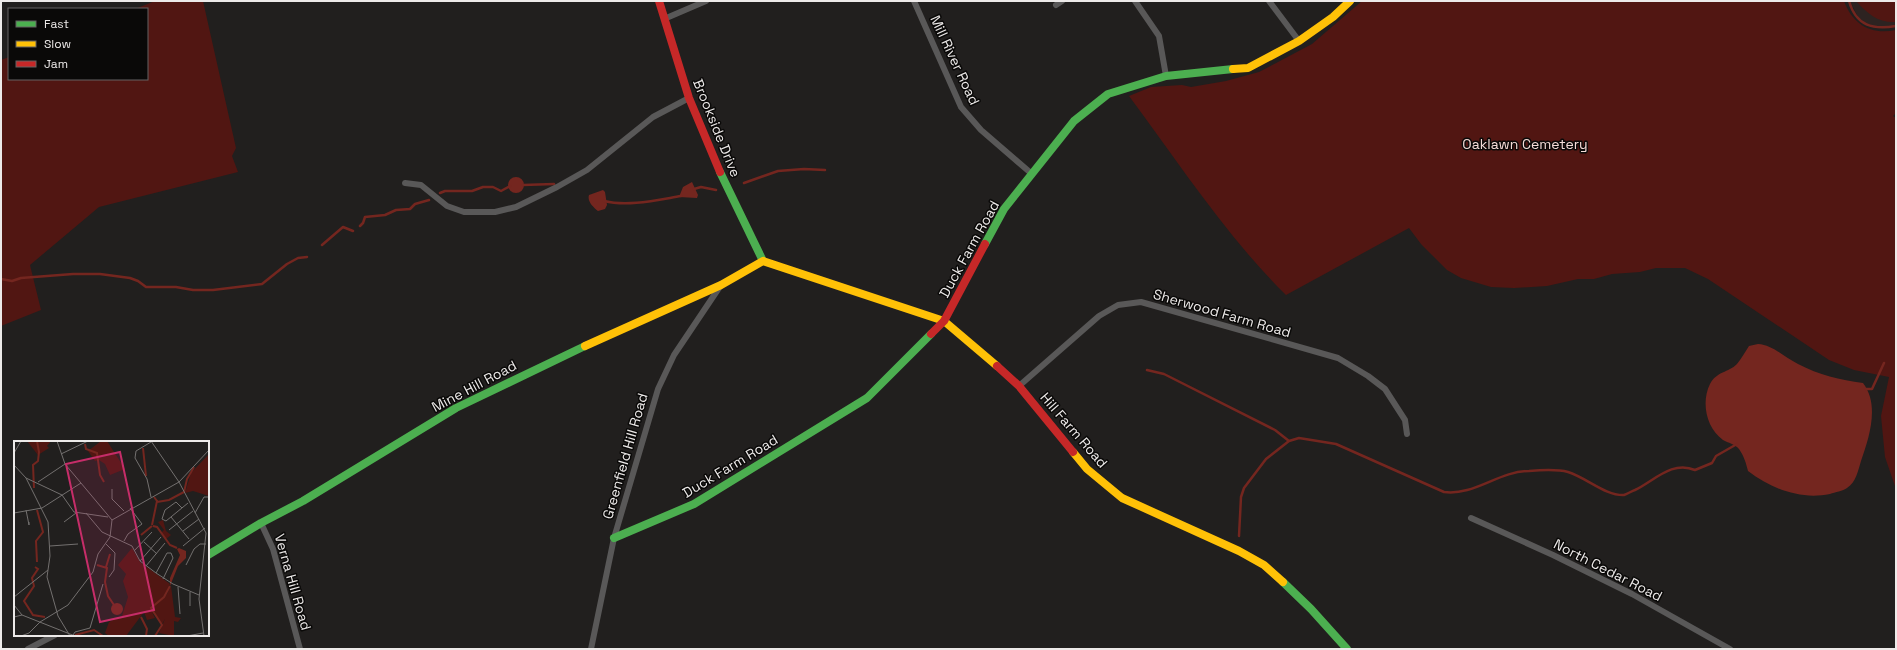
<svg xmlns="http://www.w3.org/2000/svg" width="1897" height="650" viewBox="0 0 1897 650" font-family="'Space Grotesk',sans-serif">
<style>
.built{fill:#2d2321}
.green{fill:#511612}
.water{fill:#74261f}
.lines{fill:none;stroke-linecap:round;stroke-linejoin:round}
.stream{stroke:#74261f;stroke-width:2.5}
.street{stroke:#595858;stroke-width:6}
.fast{stroke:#4caf50;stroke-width:8}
.slow{stroke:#ffc107;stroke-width:8}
.jam{stroke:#c62828;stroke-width:8}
.labels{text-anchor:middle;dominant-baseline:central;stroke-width:3;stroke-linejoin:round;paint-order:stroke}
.street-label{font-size:14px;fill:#edeae9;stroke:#0a0908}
.park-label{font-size:14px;fill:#f5dbd7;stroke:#0a0908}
.inset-river{fill:none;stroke:#74261f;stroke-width:2}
.inset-road{fill:none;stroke:#73706f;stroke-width:1}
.view{fill:#c62d69;fill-opacity:0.15;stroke:#c62d69;stroke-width:2}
.inset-edge{fill:none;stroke:#edeae9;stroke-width:2}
</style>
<rect width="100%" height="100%" fill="#211f1e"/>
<path class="built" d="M 1850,1 L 1896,1 L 1896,26 L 1885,27 L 1867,25 L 1859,19 Z"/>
<path class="green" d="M 155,1 L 203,1 L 236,148 L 232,156 L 238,172 L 99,207 L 30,265 L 41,310 L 1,326 L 1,60 L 9,57 L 9,79 L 147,79 L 147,9 L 135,9 Z
M 1362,1 L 1844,1 C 1853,25 1871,35 1896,30 L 1896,113 L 1893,116 L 1896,118 L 1896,489 L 1885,457 L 1881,416 L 1889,377 L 1854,370 L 1829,360 L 1708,279 L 1685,268 L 1656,268 L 1640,272 L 1612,274 L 1594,279 L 1578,279 L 1547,286 L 1514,288 L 1491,287 L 1461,278 L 1447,270 L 1421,244 L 1409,228 L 1286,295 C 1226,236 1179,163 1129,96 L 1151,87 L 1182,85 L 1191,87 L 1226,81 L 1259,72 L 1312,44 Z
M 1856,1 L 1896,1 L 1896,22 C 1878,23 1868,14 1856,1 Z"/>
<path class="water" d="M508 185a8 8 0 1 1 16 0a8 8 0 1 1-16 0Z
M 692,182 L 698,195 L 697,198 L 679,197 L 683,187 Z
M 603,190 L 605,192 L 607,205 L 605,209 L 598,211 C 593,207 587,201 589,195 Z
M 1758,344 C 1773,345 1784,357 1798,364 C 1819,375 1840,380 1863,383 C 1880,405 1869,438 1861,461 C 1858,471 1856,482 1847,488 C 1843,491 1835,492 1830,494 C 1800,500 1772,489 1748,471 C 1746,463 1744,456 1739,449 C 1735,444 1728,443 1723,440 C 1706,428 1701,402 1710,384 C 1717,371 1728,373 1737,364 C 1741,359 1745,352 1749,346 Z"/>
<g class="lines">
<path class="stream" d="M 1849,1 C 1856,26 1873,30 1896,26
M 744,183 L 778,171 L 804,169 L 825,170
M 523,185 L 554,184
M 694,189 L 701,187 L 716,190
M 440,193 L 445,191 L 472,191 L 483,187 L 493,187 L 501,191 L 510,186
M 604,201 C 628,207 657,200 681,196
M 360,226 L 363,223 L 365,217 L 385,215 L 396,210 L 410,209 L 415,204 L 429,200
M 322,245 L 343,227 L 353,231
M 1,279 L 12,281 L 21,278 L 73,274 L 100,274 L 130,278 L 138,281 L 146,287 L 176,287 L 193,290 L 213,290 L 262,284 L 287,264 L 298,258 L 307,257
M 1147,370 L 1164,374 L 1275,430 L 1289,441
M 1866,389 L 1872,389 L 1884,363
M 1239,536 L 1241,497 L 1244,488 L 1266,459 L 1289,441 L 1299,438 L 1336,444 L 1444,492 C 1474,496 1499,471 1529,471 C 1541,470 1557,469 1568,472 C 1587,478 1606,496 1624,495 C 1627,494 1632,491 1635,490 C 1654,481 1672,460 1695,470 L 1712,463 L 1716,456 L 1737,444"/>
<path class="street" d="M 914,1 L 961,107 L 981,130 L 1032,174
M 1135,1 L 1159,36 L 1166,76
M 1269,1 L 1299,41
M 1056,5 L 1062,1
M 664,19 L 706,1
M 405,183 L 421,185 L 447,206 L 464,212 L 495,212 L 516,207 L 557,187 L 587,170 L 653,117 L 689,98
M 1019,386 L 1099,316 L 1118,305 L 1141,302 L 1338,358 L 1368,376 L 1385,389 L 1405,420 L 1407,434
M 1471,518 L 1553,555 L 1632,594 L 1730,649
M 261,523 L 273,549 L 300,649
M 28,649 L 55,635
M 591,649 L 614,538 L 658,389 L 674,355 L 721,285"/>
<path class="fast" d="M 720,172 L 763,261
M 985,244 L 1004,209 L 1074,121 L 1108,94 L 1166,76 L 1233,69
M 614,538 L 694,504 L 867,398 L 931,334
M 208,555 L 261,523 L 303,501 L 456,408 L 585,346
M 1283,582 L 1311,609 L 1347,649"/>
<path class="slow" d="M 1233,69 L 1248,68 L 1299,41 L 1333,17 L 1350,1
M 763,261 L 944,321 L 997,366
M 585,346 L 721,285 L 763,261
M 1073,452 L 1087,469 L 1122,498 L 1239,551 L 1264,565 L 1283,582"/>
<path class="jam" d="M 659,1 L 689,98 L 720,172
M 931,334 L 944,321 L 985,244
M 997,366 L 1019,386 L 1073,452"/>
</g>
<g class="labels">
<g class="street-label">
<text transform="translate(955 60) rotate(65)">Mill River Road</text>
<text transform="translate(717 128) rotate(68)">Brookside Drive</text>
<text transform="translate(969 249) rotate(-61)">Duck Farm Road</text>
<text transform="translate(1222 313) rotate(16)">Sherwood Farm Road</text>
<text transform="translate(474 386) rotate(-28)">Mine Hill Road</text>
<text transform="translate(1074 430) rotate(49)">Hill Farm Road</text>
<text transform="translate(625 456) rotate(-74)">Greenfield Hill Road</text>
<text transform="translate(730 466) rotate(-31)">Duck Farm Road</text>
<text transform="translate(1608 570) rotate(27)">North Cedar Road</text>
<text transform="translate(293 582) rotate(74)">Verna Hill Road</text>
</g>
<g class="park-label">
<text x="1525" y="144">Oaklawn Cemetery</text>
</g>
</g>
<g transform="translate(14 441)">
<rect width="195" height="195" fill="#211f1e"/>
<path d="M 13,0 L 37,0 L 33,5 L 35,7 L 24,14 ZM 87,0 L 93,0 L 111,28 L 96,34 L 91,23 L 85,19 L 81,20 L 74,10 ZM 195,13 L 195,55 L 179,50 L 171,52 L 177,32 ZM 149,79 L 152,90 L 157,94 L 152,98 L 147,92 L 150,89 L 144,81 ZM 118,107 L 126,121 L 156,143 L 151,154 L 137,167 L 138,170 L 139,166 L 153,153 L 157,145 L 161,176 L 167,177 L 164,181 L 160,180 L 160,195 L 145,192 L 151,178 L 148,183 L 138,171 L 141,177 L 133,179 L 130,171 L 112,195 L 95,195 L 91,192 L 95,181 L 108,175 L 114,156 L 109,140 L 112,133 L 104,124 Z" fill="#511612"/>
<path d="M 165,107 L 172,110 L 172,117 L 164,125 L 156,145 L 156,137 L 166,114 L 163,108 ZM97 168a6 6 0 1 1 12 0a6 6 0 1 1-12 0Z" fill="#74261f"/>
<path class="inset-river" d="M 71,3 L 72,8 L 83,12 L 86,34 L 90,41M 129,7 L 132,35M 20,47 L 19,24 L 24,20 L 25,11 L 23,0M 143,61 L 155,59 L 170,51 L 173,38 L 180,26M 23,69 L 29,91 L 22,100 L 23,121M 138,84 L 143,60 L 140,56M 139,85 L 143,86 L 156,104 L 163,107M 127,94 L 138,85M 83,124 L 93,127 L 91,141 L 94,155 L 100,164M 21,126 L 24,128 L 18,137 L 20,145 L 10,160 L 19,174 L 31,176M 92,126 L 96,113M 127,176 L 133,188 L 132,195M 61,194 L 80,189 L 89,195M 141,195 L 148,184 L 137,167 L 150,156 L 156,145"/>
<path class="inset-road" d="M 43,0 L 51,23 L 98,79M 137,0 L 165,41M 0,12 L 7,0M 47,13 L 74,0M 0,24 L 12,37 L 34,81 L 36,115 L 33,136 L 44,175 L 56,195M 12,37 L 48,54 L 60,71 L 94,76M 24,41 L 51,23M 165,41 L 192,92 L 185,158 L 190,195M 98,48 L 98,58 L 110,70M 137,56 L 133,38 L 121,17 L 122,10 L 137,1M 168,67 L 162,61 L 151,69 L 148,78 L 152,80 L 174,62M 12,69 L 15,84 L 15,81M 0,72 L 28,67 L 67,42M 72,72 L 88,91 L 118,105 L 126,120 L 142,132 L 159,143 L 185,154M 181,72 L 190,56 L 195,56M 157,76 L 175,98M 50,81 L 62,72M 155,89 L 179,70M 169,90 L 185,78M 110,100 L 114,93 L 128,83 L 116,67M 130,101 L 143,113M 92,103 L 101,112 L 100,129 L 95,136M 36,105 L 64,103M 169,105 L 191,87M 120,110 L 138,91M 126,120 L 147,96M 172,124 L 180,108 L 186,103 L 192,103M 132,125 L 151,102M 142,132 L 153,112 L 157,112 L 159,117 L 149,138M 164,146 L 166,173M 176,151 L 176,165M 0,156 L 34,129M 0,164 L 8,174M 0,176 L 8,174 L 61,195M 26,181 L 54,164 L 79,131 L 84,113 L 96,96 L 98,79 L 165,41 L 195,9M 59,194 L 61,191 L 76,187 L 89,143M 7,195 L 15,192 L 26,181M 173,195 L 189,192"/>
<path class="view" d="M 106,11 L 140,169 L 86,181 L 52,23 Z"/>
<rect width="195" height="195" class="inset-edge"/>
</g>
<rect width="1897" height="650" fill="none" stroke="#edeae9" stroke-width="4"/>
<rect x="8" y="8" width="140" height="72" fill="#0a0908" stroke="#656362"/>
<rect x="16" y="21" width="20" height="6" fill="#4caf50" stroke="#656362"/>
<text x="44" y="28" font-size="12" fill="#edeae9">Fast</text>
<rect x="16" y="41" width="20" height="6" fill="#ffc107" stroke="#656362"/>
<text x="44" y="48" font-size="12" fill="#edeae9">Slow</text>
<rect x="16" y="61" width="20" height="6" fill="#c62828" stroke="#656362"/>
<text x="44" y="68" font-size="12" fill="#edeae9">Jam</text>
</svg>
